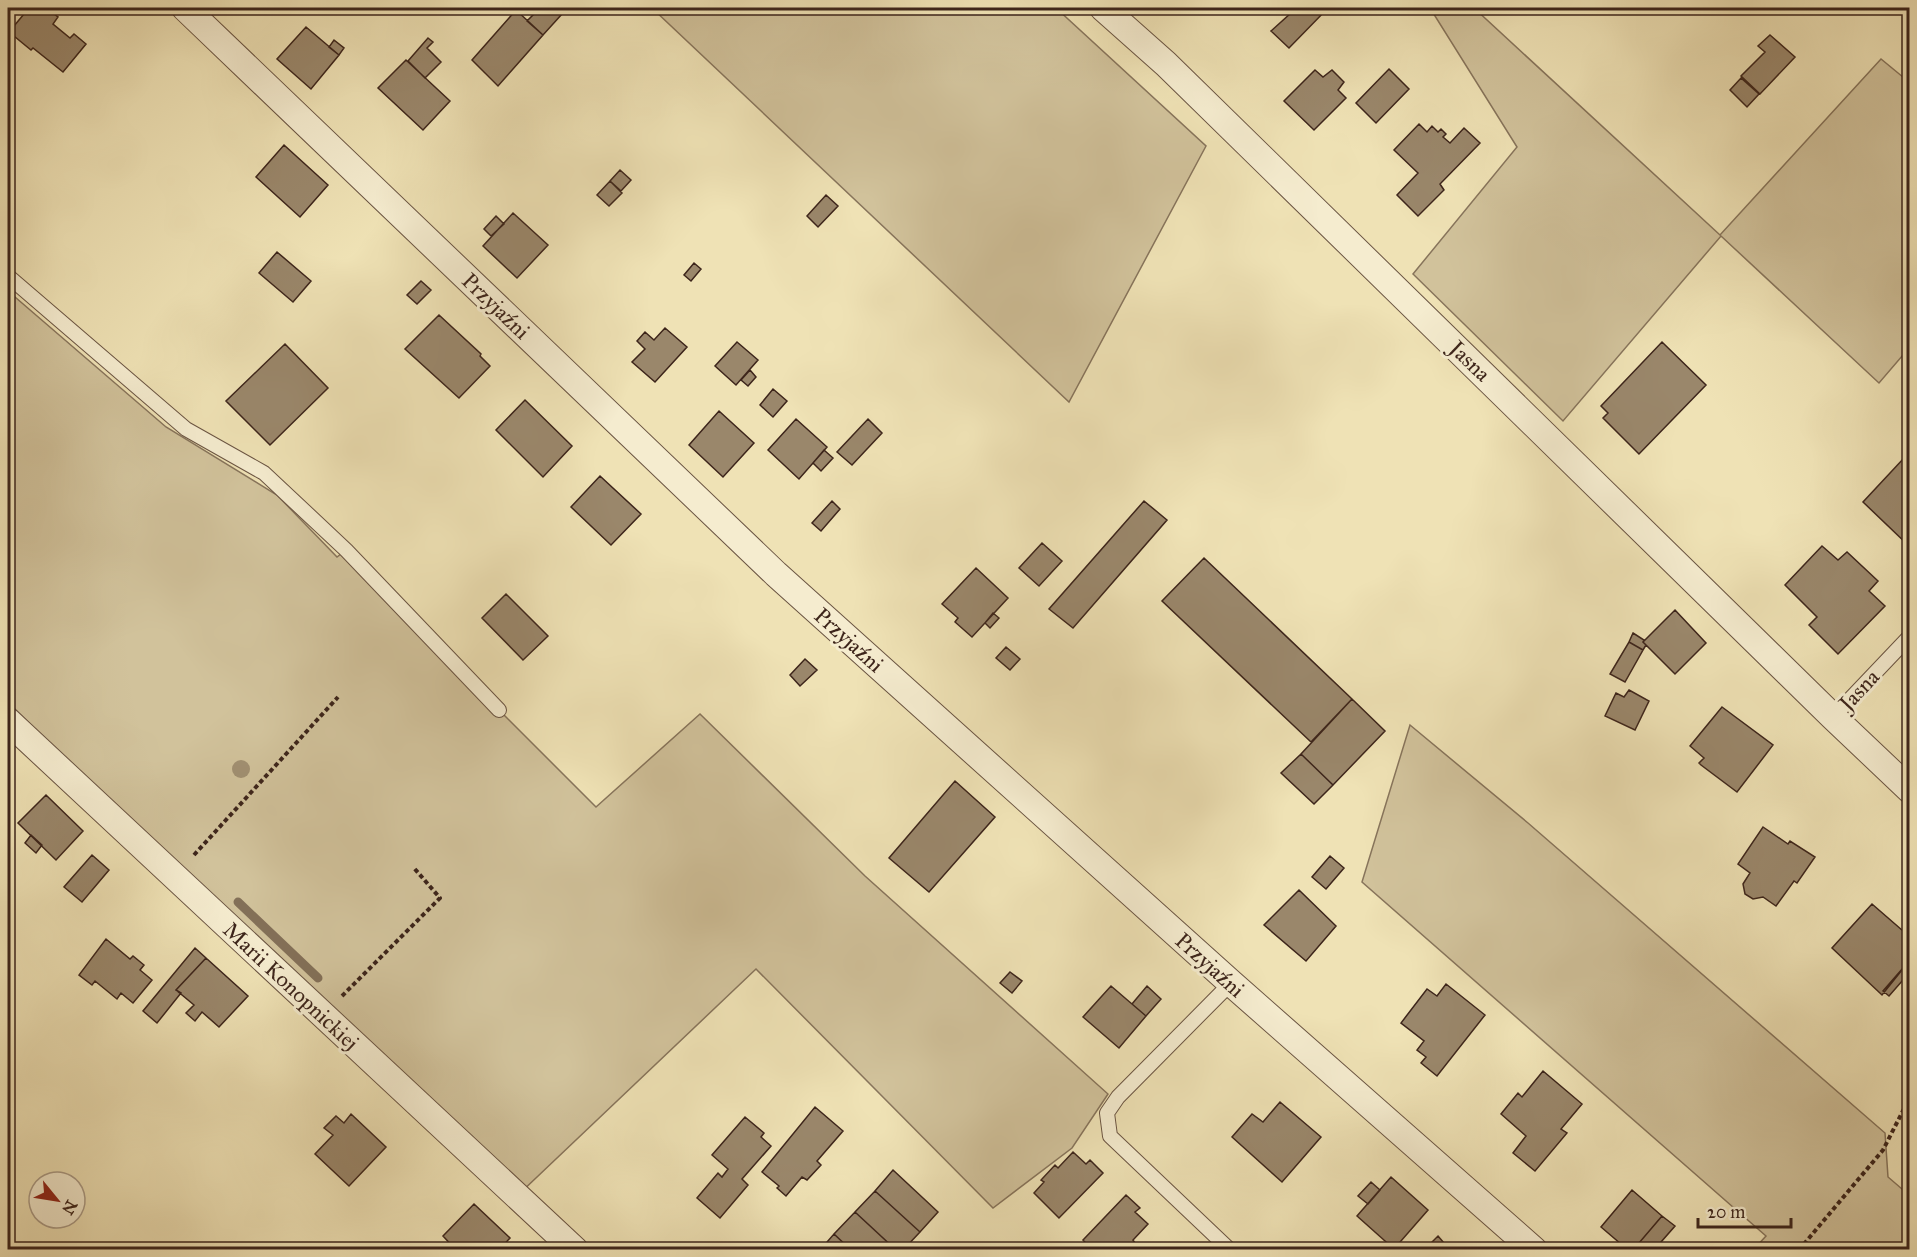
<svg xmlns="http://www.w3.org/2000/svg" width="1917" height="1257" viewBox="0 0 1917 1257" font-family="'IM FELL Great Primer',serif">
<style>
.green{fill:#d1c29b;stroke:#87745b;stroke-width:1.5}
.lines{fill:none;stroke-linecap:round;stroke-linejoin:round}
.stream{stroke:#837058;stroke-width:9}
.building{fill:#9a876b;stroke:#3d251b;stroke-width:1.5}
.service-casing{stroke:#6a5442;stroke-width:16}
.minor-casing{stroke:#6a5442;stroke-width:28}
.path{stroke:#3d251b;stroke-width:4;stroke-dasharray:4.5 3;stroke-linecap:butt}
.service{stroke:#f5eccf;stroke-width:14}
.minor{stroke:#f5eccf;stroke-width:26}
.tree{fill:#a19072}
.labels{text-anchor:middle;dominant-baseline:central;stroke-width:6;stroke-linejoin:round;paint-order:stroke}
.street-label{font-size:22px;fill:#3d251b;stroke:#f5eccf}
</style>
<rect width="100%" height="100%" fill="#efe2b5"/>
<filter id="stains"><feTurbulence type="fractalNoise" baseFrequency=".00333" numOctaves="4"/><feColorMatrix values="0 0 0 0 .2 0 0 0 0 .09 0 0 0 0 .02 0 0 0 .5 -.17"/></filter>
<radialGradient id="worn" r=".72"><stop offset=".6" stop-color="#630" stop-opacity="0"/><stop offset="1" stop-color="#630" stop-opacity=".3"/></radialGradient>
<path class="green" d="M 652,8 L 1056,8 L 1206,146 L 1069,402 Z
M 1430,8 L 1474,8 L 1720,235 L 1881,59 L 1909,82 L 1909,348 L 1879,383 L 1721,236 L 1563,421 L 1413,274 L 1517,147 Z
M 8,291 L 166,427 L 277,495 L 337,557 L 346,550 L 499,710 L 596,807 L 700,714 L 865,876 L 1108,1094 L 1072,1148 L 993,1208 L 756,969 L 517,1196 L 97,792 L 8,702 Z
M 1410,725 L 1528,823 L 1885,1133 L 1888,1177 L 1909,1195 L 1909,1249 L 1754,1249 L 1766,1236 L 1362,882 Z"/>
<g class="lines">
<path class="stream" d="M 238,902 L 318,978"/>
</g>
<path class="building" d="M 29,8 L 46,8 L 58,17 L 53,24 L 70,38 L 74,34 L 86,44 L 63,72 L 33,48 L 31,50 L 9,32 Z
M 540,8 L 555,8 L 562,14 L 543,35 L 527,21 Z
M 1286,8 L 1328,8 L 1289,48 L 1271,31 L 1292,12 Z
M 516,10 L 543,35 L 498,86 L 472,60 Z
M 306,27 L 339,55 L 311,89 L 277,59 Z
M 1770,35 L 1795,57 L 1760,94 L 1741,76 L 1765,52 L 1758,46 Z
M 428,38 L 433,42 L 427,48 L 441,62 L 425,78 L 408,61 Z
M 334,40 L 344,48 L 339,55 L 329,47 Z
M 406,60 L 450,101 L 423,130 L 378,88 Z
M 1389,69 L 1409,89 L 1376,123 L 1356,103 Z
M 1315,70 L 1323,77 L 1332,70 L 1344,82 L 1338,90 L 1346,98 L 1314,130 L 1284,101 Z
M 1741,78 L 1759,94 L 1747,107 L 1730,90 Z
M 1419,124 L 1427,132 L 1432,126 L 1438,132 L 1441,129 L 1446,134 L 1443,137 L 1450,143 L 1464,128 L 1480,143 L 1440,184 L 1444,190 L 1418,216 L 1397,195 L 1418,173 L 1394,150 Z
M 284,145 L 328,185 L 300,217 L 256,177 Z
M 620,170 L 631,180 L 621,191 L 610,181 Z
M 610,181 L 622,193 L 609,206 L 597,195 Z
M 826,195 L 838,206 L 818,227 L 807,216 Z
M 513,213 L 548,245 L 517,278 L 483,246 Z
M 496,216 L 504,224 L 491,236 L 484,229 Z
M 277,252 L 311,281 L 293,302 L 259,273 Z
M 694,263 L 701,269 L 691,281 L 684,275 Z
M 421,281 L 431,290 L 417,304 L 407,295 Z
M 439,315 L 481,354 L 480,356 L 490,366 L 459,398 L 405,349 Z
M 665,328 L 687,347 L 655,382 L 632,362 L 645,349 L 637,341 L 645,332 L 654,340 Z
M 737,342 L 758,360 L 736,385 L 715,366 Z
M 1662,342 L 1706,385 L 1639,454 L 1603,418 L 1608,413 L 1601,406 Z
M 285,344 L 328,388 L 270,445 L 226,401 Z
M 750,370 L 756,377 L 748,386 L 741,380 Z
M 773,389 L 787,401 L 773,417 L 760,405 Z
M 525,400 L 572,446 L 543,477 L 496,430 Z
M 719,411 L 754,443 L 723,477 L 689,445 Z
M 796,419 L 827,447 L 799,479 L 768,450 Z
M 868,419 L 882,433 L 852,465 L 837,452 Z
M 824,450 L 833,458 L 821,471 L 813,463 Z
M 1904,458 L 1910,463 L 1909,546 L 1863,502 Z
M 600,476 L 641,514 L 611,545 L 571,507 Z
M 832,501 L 840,509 L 821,531 L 812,523 Z
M 1144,501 L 1167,520 L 1073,628 L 1049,609 Z
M 1042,543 L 1062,561 L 1039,586 L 1019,568 Z
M 1822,546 L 1838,560 L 1847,552 L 1878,581 L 1869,591 L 1885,606 L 1838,654 L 1809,625 L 1817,617 L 1785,585 Z
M 1204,558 L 1352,699 L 1311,742 L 1162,601 Z
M 976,568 L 1008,598 L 972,637 L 955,622 L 958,618 L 942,604 Z
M 506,594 L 548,636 L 523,660 L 482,618 Z
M 1675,610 L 1706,643 L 1675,674 L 1643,642 Z
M 993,613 L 999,618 L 990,628 L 985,623 Z
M 1633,633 L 1644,640 L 1643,642 L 1646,645 L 1643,650 L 1629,642 Z
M 1629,642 L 1643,650 L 1625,682 L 1610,674 Z
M 1006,647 L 1020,659 L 1010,670 L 996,658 Z
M 805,659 L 817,670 L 800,686 L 790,675 Z
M 1629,690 L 1649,701 L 1635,730 L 1605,716 L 1616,693 L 1624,697 Z
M 1352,699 L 1385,731 L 1333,785 L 1301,754 Z
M 1722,707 L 1773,745 L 1737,792 L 1701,765 L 1699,763 L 1704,758 L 1690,746 Z
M 1301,754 L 1333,785 L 1314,804 L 1281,773 Z
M 955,781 L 995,817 L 929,892 L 889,858 Z
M 46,795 L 83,831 L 56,860 L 18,823 Z
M 1763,827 L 1788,844 L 1790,841 L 1815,857 L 1797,883 L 1794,881 L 1776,906 L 1763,897 L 1753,899 L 1745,894 L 1743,884 L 1750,873 L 1738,864 Z
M 31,835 L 42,845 L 36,853 L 25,843 Z
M 92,855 L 109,870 L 82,902 L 64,887 Z
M 1330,856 L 1344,868 L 1326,889 L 1312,877 Z
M 1299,890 L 1336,926 L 1306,961 L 1264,925 Z
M 1872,904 L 1910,937 L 1910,960 L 1882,995 L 1832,948 Z
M 106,939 L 130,959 L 133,956 L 144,965 L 140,970 L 152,980 L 133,1003 L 121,993 L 117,999 L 95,981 L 92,985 L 79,975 Z
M 195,948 L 206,958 L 176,990 L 181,993 L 157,1023 L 143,1011 Z
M 206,958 L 248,996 L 219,1027 L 202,1012 L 195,1021 L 186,1013 L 194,1005 L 176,990 Z
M 1910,960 L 1910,972 L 1889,996 L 1883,991 Z
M 1010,972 L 1022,981 L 1012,993 L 1000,983 Z
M 1446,984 L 1485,1015 L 1437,1076 L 1421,1063 L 1426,1057 L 1417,1050 L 1424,1041 L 1401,1023 L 1427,989 L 1437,996 Z
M 1111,986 L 1146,1016 L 1119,1048 L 1083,1017 Z
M 1147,986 L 1161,999 L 1146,1016 L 1132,1004 Z
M 1543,1071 L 1582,1104 L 1561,1129 L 1567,1133 L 1535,1171 L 1513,1153 L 1526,1136 L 1501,1114 L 1518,1093 L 1522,1097 Z
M 1280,1102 L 1321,1137 L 1282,1182 L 1232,1137 L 1252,1114 L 1263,1122 Z
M 815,1107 L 843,1131 L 817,1161 L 821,1165 L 807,1180 L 802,1177 L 786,1196 L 777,1188 L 779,1186 L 762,1172 Z
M 351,1114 L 386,1147 L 349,1186 L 315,1154 L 333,1135 L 324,1128 L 336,1116 L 344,1123 Z
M 745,1117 L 764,1133 L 761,1137 L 771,1146 L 742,1179 L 748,1185 L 720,1218 L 697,1198 L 718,1173 L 722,1177 L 728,1169 L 712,1155 Z
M 1073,1152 L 1086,1164 L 1090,1160 L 1103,1173 L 1059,1218 L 1034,1193 L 1044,1182 L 1041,1180 L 1055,1165 L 1058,1168 Z
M 893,1170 L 938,1212 L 920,1232 L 875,1191 Z
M 1391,1177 L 1428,1210 L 1394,1249 L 1357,1216 Z
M 1371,1182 L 1380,1190 L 1368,1204 L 1358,1196 Z
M 1632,1190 L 1662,1216 L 1633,1250 L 1628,1250 L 1601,1227 Z
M 875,1191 L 920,1232 L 903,1250 L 896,1250 L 855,1212 Z
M 1126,1195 L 1140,1208 L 1135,1212 L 1148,1224 L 1133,1240 L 1135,1243 L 1129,1250 L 1092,1250 L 1083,1240 Z
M 474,1204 L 510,1238 L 499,1250 L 456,1250 L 443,1236 Z
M 855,1212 L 896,1250 L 851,1250 L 834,1234 Z
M 1662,1216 L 1675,1226 L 1654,1250 L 1633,1250 Z
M 834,1234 L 851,1250 L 820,1250 Z
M 1438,1236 L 1450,1250 L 1424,1250 Z"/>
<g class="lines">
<g class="service-casing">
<path id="service" d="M 8,276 L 186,429 L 264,473 L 346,550 L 499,710
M 1833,717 L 1910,636
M 1230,1250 L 1110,1136 L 1107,1113 L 1118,1097 L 1231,983"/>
</g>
<g class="minor-casing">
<path id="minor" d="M 185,8 L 776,574 L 1231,983 L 1534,1250
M 1103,8 L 1166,64 L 1833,717 L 1910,790
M 8,721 L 575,1250"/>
</g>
<path class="path" d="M 194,855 L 338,697
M 342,996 L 440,898 L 414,868
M 1799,1250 L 1883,1150 L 1910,1097"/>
<use href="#service" class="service"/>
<use href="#minor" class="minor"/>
</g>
<circle class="tree" cx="241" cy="769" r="9"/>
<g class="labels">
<g class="street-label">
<text transform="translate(496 306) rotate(44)">Przyjaźni</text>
<text transform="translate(1470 361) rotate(44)">Jasna</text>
<text transform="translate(849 640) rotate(42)">Przyjaźni</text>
<text transform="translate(1859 690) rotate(-47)">Jasna</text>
<text transform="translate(1210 965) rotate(42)">Przyjaźni</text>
<text transform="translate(291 986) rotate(43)">Marii Konopnickiej</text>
</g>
</g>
<rect width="1917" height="1257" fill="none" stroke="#efe2b5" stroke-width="30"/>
<rect x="9" y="9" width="1899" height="1239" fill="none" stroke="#3d251b" stroke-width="3"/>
<rect x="15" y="15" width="1887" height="1227" fill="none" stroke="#3d251b" stroke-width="1.5"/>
<g transform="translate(57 1200) rotate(120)"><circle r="28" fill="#f5eccf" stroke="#ab9c87" stroke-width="1.5"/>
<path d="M0-4.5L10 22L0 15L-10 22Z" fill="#8f2418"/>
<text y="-9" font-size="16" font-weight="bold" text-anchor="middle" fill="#3d251b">N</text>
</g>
<path d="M1698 1218v9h93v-9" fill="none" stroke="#3d251b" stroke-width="3"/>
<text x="1707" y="1218" font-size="18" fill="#3d251b" stroke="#f5eccf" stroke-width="4.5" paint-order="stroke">20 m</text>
<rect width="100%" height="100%" filter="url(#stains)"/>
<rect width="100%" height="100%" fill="url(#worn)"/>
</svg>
